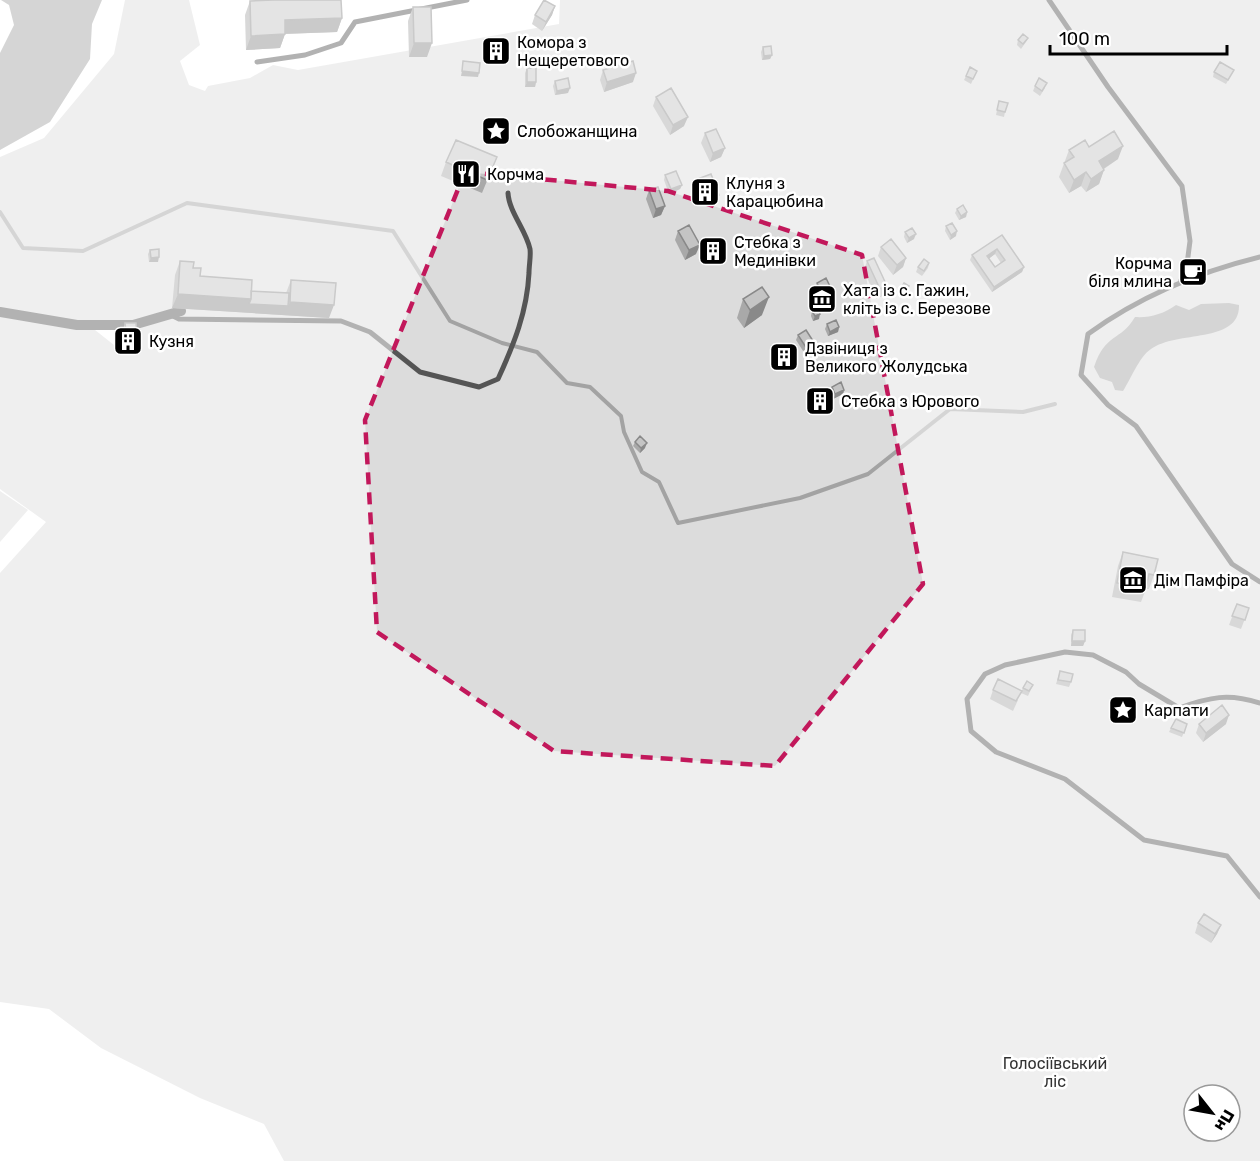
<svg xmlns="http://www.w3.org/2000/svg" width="1260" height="1161" viewBox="0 0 1260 1161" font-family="Rubik,sans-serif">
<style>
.green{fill:#dcdcdc;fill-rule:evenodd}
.water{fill:#a3a3a3}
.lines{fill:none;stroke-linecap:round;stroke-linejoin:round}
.stream{stroke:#a3a3a3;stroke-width:4}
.lane{stroke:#555;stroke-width:5}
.street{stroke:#555;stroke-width:10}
.wall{fill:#a9a9a9;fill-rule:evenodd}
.shaded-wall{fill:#898989}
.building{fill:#c4c4c4;stroke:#898989;stroke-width:1.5;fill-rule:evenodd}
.marked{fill:none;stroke:#c2185b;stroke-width:4.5;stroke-dasharray:12 8;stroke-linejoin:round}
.labels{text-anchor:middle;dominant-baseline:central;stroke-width:5;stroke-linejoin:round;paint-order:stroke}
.poi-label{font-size:16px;fill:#000;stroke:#fff;text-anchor:start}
.park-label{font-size:16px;fill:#333;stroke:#fff}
</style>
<rect width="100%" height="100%" fill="#fff"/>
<path class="green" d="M 125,0 L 189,0 L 200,45 L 180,61 L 189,85 L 205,91 L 208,86 L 250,78 L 273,65 L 298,70 L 559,24 L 560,0 L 1260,0 L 1260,1161 L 284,1161 L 264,1124 L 200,1098 L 101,1048 L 49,1009 L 0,1002 L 0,573 L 46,522 L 0,489 L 0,157 L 44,138 L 114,54 ZM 122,324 L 114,345 L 90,326 ZM 1194,1095 L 1230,1095 L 1230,1131 L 1194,1131 Z
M 0,491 L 28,510 L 0,542 Z"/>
<path class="water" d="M 1,0 L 102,0 L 92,24 L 90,59 L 50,122 L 0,150 L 0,53 L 14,25 L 9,5 Z
M 1229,303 L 1239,305 C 1240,344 1177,330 1151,349 C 1139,357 1131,379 1123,391 L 1115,390 L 1112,382 L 1100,378 L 1094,367 C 1106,332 1120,342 1135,317 C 1149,318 1164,314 1176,305 L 1189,310 L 1201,304 Z"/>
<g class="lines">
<path class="stream" d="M 0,212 L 23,248 L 83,251 L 187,203 L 393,231 L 450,321 L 502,343 L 537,352 L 567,383 L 590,387 L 621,416 L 624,432 L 642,472 L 659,482 L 678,523 L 800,498 L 868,474 L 950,409 L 1023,412 L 1055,404"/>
<path class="lane" d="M 1049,0 L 1108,87 L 1182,186 L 1190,241 L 1186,272 L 1181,280
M 257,62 L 305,55 L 341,43 L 355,22 L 467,0
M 1260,257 C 1199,272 1139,297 1088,334 L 1081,375 L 1108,405 L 1136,426 L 1232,564 L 1260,582
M 173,316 L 179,319 L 341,321 L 370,332 L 420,372 L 479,387 L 498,379 C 514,344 527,312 529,273 C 529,265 531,256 530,249 C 526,230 509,212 508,193
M 1260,703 C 1228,693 1210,697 1179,708 L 1139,684 L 1126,672 L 1093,655 L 1065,652 L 1005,665 L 985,674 L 967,699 L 971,731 L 996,752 L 1065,779 L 1144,840 L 1227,856 L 1260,897"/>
<path class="street" d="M 0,312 L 77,325 L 133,325 L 181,311"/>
</g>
<path class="wall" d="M 250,1 L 342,18 L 337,32 L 285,34 L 280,48 L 246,50 L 245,15 Z
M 555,6 L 552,15 L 542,31 L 532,24 L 535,15 Z
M 413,7 L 427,57 L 409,57 L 408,21 Z
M 1028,38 L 1026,42 L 1021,49 L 1017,45 L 1018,40 Z
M 763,47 L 772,55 L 770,59 L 762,60 L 761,52 Z
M 527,68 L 536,82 L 535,87 L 525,87 L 525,73 Z
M 603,70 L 633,82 L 604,92 L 600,80 Z
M 1234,70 L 1226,84 L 1213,77 L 1214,72 Z
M 977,71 L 971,84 L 964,80 L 966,76 Z
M 555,81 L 568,93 L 555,95 L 553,86 Z
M 1035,86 L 1045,88 L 1040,96 L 1033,91 Z
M 656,97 L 684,126 L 670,135 L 653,106 Z
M 999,101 L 1005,112 L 1004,117 L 996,115 Z
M 705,133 L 725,148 L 721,157 L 710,162 L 701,143 Z
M 1089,147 L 1118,159 L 1104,169 L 1099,184 L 1086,192 L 1081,186 L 1069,193 L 1059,177 L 1069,150 Z
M 497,157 L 482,193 L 441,176 L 446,162 Z
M 665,175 L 682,185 L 680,189 L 669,194 L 664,180 Z
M 695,180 L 718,200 L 701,206 L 693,185 Z
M 649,190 L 665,206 L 661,215 L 653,218 L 646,199 Z
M 957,209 L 967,212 L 966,217 L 959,220 L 955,213 Z
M 946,226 L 956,236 L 950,240 L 945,231 Z
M 678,231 L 696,254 L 685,260 L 675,240 Z
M 905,232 L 914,239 L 907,243 L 904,237 Z
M 1002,235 L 1024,267 L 1022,272 L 992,292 L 970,260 L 972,255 ZM 995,254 L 1001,263 L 995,267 L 989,258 Z
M 719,246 L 718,251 L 713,256 L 708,252 L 710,247 Z
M 881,247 L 906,258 L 903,267 L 893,275 L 878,256 Z
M 150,250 L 158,262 L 149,262 L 148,254 Z
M 180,261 L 193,268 L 200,276 L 251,291 L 286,293 L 291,280 L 329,318 L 172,308 L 175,275 Z
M 867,261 L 884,295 L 876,299 L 864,270 Z
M 929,263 L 928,268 L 922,276 L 916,272 L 918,267 Z
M 817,283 L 831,306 L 822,310 L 814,292 Z
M 909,286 L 904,296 L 899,293 L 901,288 Z
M 743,299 L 762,315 L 744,328 L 737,318 Z
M 812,311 L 819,319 L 813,321 L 811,316 Z
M 125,323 L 134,348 L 124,349 L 122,333 Z
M 827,324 L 839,327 L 838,332 L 828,336 L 825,329 Z
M 798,335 L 815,344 L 813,349 L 805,354 L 796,340 Z
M 779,351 L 792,353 L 790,358 L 784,363 L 778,356 Z
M 832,387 L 844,390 L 843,394 L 833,399 L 830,391 Z
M 815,395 L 828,398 L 826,403 L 817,407 L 814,399 Z
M 635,442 L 645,448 L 640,453 L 633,446 Z
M 1123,552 L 1154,575 L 1149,589 L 1146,589 L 1141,602 L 1112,597 L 1118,566 Z
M 1237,604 L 1249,608 L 1241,629 L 1229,625 Z
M 1073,630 L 1085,641 L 1083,646 L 1071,646 L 1071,635 Z
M 1060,671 L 1071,682 L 1069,687 L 1056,684 Z
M 1033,685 L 1028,696 L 1021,693 L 1023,688 Z
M 993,690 L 1018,700 L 1013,711 L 990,699 Z
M 1187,724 L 1182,737 L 1169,732 L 1171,728 Z
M 1199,724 L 1226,724 L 1203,742 L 1196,733 Z
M 1198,923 L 1221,925 L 1217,934 L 1211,943 L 1195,933 Z"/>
<path class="shaded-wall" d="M 555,6 L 552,15 L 542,31 L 546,22 Z
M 342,18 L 337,32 L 279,34 L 285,20 Z
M 285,34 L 280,48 L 246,50 L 251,36 Z
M 414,43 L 432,43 L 427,57 L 409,57 Z
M 503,49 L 502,54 L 490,55 L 491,50 Z
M 772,55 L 770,59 L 762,60 L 764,56 Z
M 462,71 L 479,73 L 478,77 L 461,76 Z
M 636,73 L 633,82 L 604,92 L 607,82 Z
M 527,82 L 536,82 L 535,87 L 525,87 Z
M 570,88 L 568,93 L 555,95 L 557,91 Z
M 688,117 L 684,126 L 670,135 L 673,125 Z
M 1123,146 L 1118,159 L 1094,175 L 1099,161 Z
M 725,148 L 721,157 L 710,162 L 713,153 Z
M 1104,170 L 1099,184 L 1086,192 L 1091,179 Z
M 1086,172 L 1081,186 L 1069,193 L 1074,180 Z
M 682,185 L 680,189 L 669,194 L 671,189 Z
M 719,195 L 718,200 L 701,206 L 703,201 Z
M 665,206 L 661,215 L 653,218 L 656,209 Z
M 967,212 L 966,217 L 959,220 L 961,216 Z
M 957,231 L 956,236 L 950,240 L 951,235 Z
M 916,234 L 914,239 L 907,243 L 909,238 Z
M 700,245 L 696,254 L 685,260 L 689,250 Z
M 719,246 L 718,251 L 713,256 L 714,251 Z
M 997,249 L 995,254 L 986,261 L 987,256 Z
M 159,257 L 158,262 L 149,262 L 151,258 Z
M 906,258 L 903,267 L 893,275 L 897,265 Z
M 1024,267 L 1022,272 L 992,292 L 994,287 Z
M 887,286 L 884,295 L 876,299 L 880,289 Z
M 178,294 L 251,299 L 288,306 L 290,302 L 334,305 L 329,318 L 172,308 Z
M 769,297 L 762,315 L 744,328 L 750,310 Z
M 835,297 L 831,306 L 822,310 L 826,301 Z
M 820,314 L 819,319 L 813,321 L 815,316 Z
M 839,327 L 838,332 L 828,336 L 830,332 Z
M 127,339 L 137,339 L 134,348 L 124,349 Z
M 815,344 L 813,349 L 805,354 L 807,349 Z
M 792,353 L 790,358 L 784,363 L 785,358 Z
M 844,390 L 843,394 L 833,399 L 835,394 Z
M 828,398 L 826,403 L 817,407 L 819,402 Z
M 647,443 L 645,448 L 640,453 L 641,448 Z
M 1072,641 L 1085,641 L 1083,646 L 1071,646 Z
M 1229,715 L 1226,724 L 1203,742 L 1206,733 Z
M 1221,925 L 1217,934 L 1211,943 L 1215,934 Z"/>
<path class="building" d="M 274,0 L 341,0 L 342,18 L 285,20 L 285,34 L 251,36 L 250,1 Z
M 544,0 L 555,6 L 546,22 L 535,15 Z
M 413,7 L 431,7 L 432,43 L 414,43 Z
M 1023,34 L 1028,38 L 1023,44 L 1018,40 Z
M 503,42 L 503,49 L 491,50 L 491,43 Z
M 771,46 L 772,55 L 764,56 L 763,47 Z
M 463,61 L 480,63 L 479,73 L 462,71 Z
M 633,61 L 636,73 L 607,82 L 603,70 Z
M 1220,62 L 1234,70 L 1228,80 L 1214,72 Z
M 970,67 L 977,71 L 973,79 L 966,76 Z
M 527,68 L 536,68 L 536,82 L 527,82 Z
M 568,78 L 570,88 L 557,91 L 555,81 Z
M 1039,78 L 1047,83 L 1042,91 L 1035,86 Z
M 671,88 L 688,117 L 673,125 L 656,97 Z
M 999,101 L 1008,103 L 1005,112 L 997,110 Z
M 716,129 L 725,148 L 713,153 L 705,133 Z
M 1114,131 L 1123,146 L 1099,161 L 1104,170 L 1091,179 L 1086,172 L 1074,180 L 1064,163 L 1074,157 L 1069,150 L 1085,140 L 1089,147 Z
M 456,140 L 497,157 L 487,180 L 446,162 Z
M 676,171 L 682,185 L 671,189 L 665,175 Z
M 711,174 L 719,195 L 703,201 L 695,180 Z
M 658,187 L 665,206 L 656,209 L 649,190 Z
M 963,205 L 967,212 L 961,216 L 957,209 Z
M 952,223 L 957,231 L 951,235 L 946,226 Z
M 689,225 L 700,245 L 689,250 L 678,231 Z
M 912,228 L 916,234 L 909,238 L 905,232 Z
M 1002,235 L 1024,267 L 994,287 L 972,255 ZM 997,249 L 1005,260 L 995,267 L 987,256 Z
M 891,239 L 906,258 L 897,265 L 881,247 Z
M 715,242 L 719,246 L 714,251 L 710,247 Z
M 159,249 L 159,257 L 151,258 L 150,250 Z
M 874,258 L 887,286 L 880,289 L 867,261 Z
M 924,259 L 929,263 L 924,271 L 918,267 Z
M 180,261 L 194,262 L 193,268 L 201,268 L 200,276 L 252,280 L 251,299 L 178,294 Z
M 826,278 L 835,297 L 826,301 L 817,283 Z
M 291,280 L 336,283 L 334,305 L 290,302 Z
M 904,283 L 909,286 L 906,291 L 901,288 Z
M 762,287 L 769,297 L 750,310 L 743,299 Z
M 251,291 L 289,293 L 288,306 L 249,304 L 251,299 Z
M 818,309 L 820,314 L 815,316 L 812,311 Z
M 836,320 L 839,327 L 830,332 L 827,324 Z
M 125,323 L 136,323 L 137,339 L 127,339 Z
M 806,330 L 815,344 L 807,349 L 798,335 Z
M 786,346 L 792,353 L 785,358 L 779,351 Z
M 841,382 L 844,390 L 835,394 L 832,387 Z
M 825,391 L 828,398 L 819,402 L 815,395 Z
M 640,436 L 647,443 L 641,448 L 635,442 Z
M 1123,552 L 1158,559 L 1154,575 L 1149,574 L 1146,588 L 1117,583 Z
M 1237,604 L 1249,608 L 1245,620 L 1232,616 Z
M 1073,630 L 1085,630 L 1085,641 L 1072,641 Z
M 1060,671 L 1073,674 L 1071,682 L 1058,680 Z
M 998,679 L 1022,691 L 1016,701 L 993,690 Z
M 1027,681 L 1033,685 L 1029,691 L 1023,688 Z
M 1222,705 L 1229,715 L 1206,733 L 1199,724 Z
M 1176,719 L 1187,724 L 1184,733 L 1171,728 Z
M 1204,914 L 1221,925 L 1215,934 L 1198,923 Z"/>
<path d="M0 0H1260V1161H0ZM 465,172 L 668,191 L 862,255 L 923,584 L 775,766 L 554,751 L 377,632 L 365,420 Z" fill="#fff" fill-opacity=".55" fill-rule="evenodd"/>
<path class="marked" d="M 465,172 L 668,191 L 862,255 L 923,584 L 775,766 L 554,751 L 377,632 L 365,420 Z"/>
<defs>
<g id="building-square" transform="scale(1.5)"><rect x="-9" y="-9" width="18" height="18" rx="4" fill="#000" stroke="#fff"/><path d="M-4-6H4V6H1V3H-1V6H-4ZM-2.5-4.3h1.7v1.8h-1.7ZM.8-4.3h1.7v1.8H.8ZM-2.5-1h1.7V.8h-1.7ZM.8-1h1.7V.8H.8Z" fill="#fff"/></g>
<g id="sight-square" transform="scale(1.5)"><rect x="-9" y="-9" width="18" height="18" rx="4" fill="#000" stroke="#fff"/><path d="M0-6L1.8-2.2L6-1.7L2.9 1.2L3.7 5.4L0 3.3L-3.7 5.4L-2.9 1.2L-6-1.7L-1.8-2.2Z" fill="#fff"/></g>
<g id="restaurant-square" transform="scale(1.5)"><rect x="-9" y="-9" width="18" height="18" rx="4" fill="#000" stroke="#fff"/><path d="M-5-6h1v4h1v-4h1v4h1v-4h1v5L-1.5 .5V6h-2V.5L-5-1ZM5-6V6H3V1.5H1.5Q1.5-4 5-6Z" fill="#fff"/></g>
<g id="cafe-square" transform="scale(1.5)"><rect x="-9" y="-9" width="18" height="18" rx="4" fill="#000" stroke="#fff"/><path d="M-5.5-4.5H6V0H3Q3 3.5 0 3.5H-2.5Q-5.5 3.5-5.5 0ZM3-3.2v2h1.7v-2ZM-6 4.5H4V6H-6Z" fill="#fff"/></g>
<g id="museum-square" transform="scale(1.5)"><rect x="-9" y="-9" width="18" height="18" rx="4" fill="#000" stroke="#fff"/><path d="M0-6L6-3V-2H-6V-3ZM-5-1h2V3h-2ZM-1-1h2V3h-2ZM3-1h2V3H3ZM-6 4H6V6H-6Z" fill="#fff"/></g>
</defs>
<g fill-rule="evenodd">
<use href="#building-square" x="496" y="51"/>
<use href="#sight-square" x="496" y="131"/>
<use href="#restaurant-square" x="466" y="174"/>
<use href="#building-square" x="705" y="192"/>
<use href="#building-square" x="713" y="251"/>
<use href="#cafe-square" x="1193" y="272"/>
<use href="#museum-square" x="822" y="299"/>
<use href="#building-square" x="128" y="341"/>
<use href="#building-square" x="784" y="357"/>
<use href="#building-square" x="820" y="401"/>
<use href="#museum-square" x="1133" y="580"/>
<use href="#sight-square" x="1123" y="710"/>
</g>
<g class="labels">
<g class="poi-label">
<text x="517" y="42">Комора з<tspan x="517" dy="18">Нещеретового</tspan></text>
<text x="517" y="131">Слобожанщина</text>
<text x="487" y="174">Корчма</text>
<text x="726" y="183">Клуня з<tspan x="726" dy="18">Карацюбина</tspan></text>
<text x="734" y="242">Стебка з<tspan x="734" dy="18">Мединівки</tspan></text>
<text x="1172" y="263" text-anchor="end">Корчма<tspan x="1172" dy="18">біля млина</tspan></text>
<text x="843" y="290">Хата із с. Гажин,<tspan x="843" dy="18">кліть із с. Березове</tspan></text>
<text x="149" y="341">Кузня</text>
<text x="805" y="348">Дзвіниця з<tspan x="805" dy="18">Великого Жолудська</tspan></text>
<text x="841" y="401">Стебка з Юрового</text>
<text x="1154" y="580">Дім Памфіра</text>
<text x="1144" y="710">Карпати</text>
</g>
<g class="park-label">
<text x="1055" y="1063">Голосіївський<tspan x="1055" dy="18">ліс</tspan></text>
</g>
</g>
<g transform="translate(1212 1113) rotate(121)"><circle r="28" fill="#ffffff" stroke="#999999" stroke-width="1.5"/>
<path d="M0-4.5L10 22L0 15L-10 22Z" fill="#000000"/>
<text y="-9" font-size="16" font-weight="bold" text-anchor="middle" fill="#000000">Пн</text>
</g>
<path d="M1050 45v9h177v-9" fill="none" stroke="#000000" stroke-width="3"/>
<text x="1059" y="45" font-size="18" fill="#000000" stroke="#ffffff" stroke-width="4.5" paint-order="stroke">100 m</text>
</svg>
